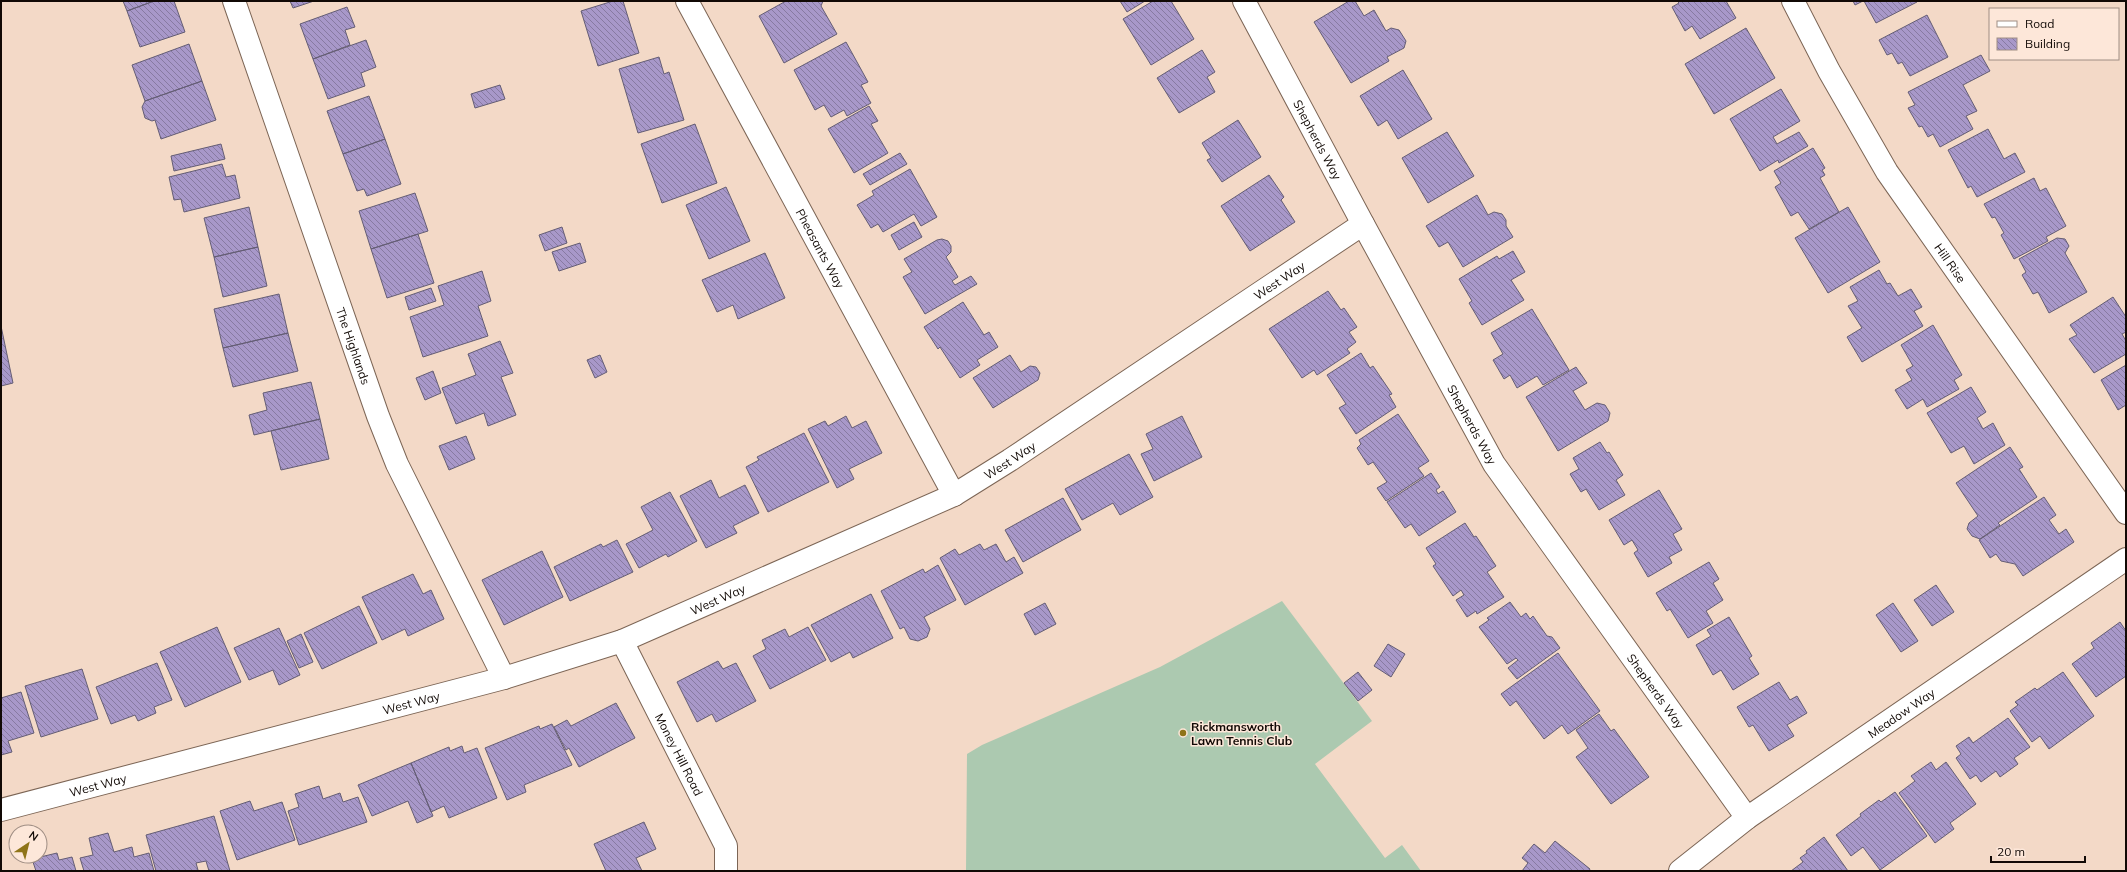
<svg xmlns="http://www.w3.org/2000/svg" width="2127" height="872" viewBox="0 0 2127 872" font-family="Mulish,sans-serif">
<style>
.garden{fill:#acc9b0}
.building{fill:url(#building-back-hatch);stroke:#645d74}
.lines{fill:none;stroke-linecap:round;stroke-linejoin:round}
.minor-casing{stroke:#7c6555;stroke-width:24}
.minor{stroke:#fff;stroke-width:22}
.poi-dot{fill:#8f7418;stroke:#fde7d9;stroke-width:1.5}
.labels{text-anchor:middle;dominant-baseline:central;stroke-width:3;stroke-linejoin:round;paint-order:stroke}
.street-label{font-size:12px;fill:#110905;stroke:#fde7d9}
.poi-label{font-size:12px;font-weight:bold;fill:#110905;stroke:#fde7d9;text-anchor:start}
</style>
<defs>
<pattern id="building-back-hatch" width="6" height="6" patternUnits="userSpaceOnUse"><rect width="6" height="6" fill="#a898c9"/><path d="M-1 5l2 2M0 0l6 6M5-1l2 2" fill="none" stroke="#877aa1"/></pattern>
</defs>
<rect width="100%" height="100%" fill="#f3d9c7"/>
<path class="garden" d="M 1282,601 L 1372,721 L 1315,764 L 1385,858 L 1402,845 L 1421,871 L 966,871 L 967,754 L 982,745 L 1160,667 Z"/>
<path class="building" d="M 123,1 L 154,1 L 127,11 Z
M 154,1 L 174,1 L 185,32 L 140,47 L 127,11 Z
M 290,1 L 314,1 L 293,8 Z
M 613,1 L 623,1 L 639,53 L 598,66 L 581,11 Z
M 786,1 L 823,1 L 821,6 L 837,34 L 784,63 L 759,16 Z
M 1120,1 L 1145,1 L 1127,12 Z
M 1153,1 L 1171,1 L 1194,39 L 1151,65 L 1123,19 Z
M 1349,1 L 1355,1 L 1364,16 L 1374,10 L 1386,31 L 1391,28 L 1399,30 L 1406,41 L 1404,48 L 1387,57 L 1389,61 L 1351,83 L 1314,22 Z
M 1677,1 L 1726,1 L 1736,18 L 1700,39 L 1692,26 L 1685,31 L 1672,7 L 1679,3 Z
M 1853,1 L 1863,1 L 1855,5 Z
M 1864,1 L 1916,1 L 1917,2 L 1876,23 Z
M 347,7 L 355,27 L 345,30 L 350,45 L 313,59 L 300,24 Z
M 1927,15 L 1948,57 L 1910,76 L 1902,62 L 1898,64 L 1892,53 L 1887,55 L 1879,40 Z
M 1746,28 L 1775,78 L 1714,114 L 1685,64 Z
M 366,40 L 376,67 L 361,73 L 365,86 L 328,99 L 313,59 Z
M 846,42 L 868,82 L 861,85 L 871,103 L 847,116 L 844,110 L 831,117 L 824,105 L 815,110 L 794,70 Z
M 189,44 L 202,81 L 145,101 L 132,65 Z
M 1202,50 L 1215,72 L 1207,77 L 1215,92 L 1179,113 L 1157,78 Z
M 1981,55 L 1990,71 L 1963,85 L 1977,111 L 1966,116 L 1973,129 L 1940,147 L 1933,134 L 1928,137 L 1922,126 L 1919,127 L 1908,108 L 1915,105 L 1908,92 Z
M 659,57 L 664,74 L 669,72 L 684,120 L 638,133 L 619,69 Z
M 1403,70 L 1432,119 L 1398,139 L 1387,120 L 1378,126 L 1360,96 Z
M 202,81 L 216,120 L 161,139 L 155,120 L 152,121 L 145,118 L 142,107 L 145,101 Z
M 500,85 L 505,99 L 475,108 L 471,94 Z
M 1781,89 L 1800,121 L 1773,137 L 1777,144 L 1799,132 L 1808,146 L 1779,163 L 1778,160 L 1760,171 L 1730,119 Z
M 369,96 L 385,139 L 343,154 L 327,111 Z
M 869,106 L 878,121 L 871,124 L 888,153 L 854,173 L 828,129 Z
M 1238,120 L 1261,157 L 1222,182 L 1207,160 L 1211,158 L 1202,143 Z
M 695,124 L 717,183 L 662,203 L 641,144 Z
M 1988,129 L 2004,159 L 2015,153 L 2025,172 L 1977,197 L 1971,186 L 1968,188 L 1948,150 Z
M 1447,132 L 1474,176 L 1428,203 L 1402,158 Z
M 385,139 L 401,184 L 367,196 L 364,189 L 357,191 L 343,154 Z
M 221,144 L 225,159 L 174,171 L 171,156 Z
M 1813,148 L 1825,168 L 1822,170 L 1825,175 L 1820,178 L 1839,212 L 1809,229 L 1798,212 L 1791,216 L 1775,187 L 1781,183 L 1774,171 Z
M 900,153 L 907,164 L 870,185 L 863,174 Z
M 222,164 L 226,177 L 235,175 L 240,198 L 184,212 L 181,199 L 174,200 L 169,177 Z
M 910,169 L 937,217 L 921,226 L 914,214 L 883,232 L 878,224 L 871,228 L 857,205 L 874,195 L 872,191 Z
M 1269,175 L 1284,197 L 1281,200 L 1295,222 L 1250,251 L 1221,206 Z
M 2034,178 L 2040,191 L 2046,188 L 2066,226 L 2046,237 L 2048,241 L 2014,259 L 2001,235 L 2004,233 L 1995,217 L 1992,218 L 1984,204 Z
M 726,187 L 750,241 L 709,259 L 686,205 Z
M 415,193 L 428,231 L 371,249 L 359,211 Z
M 1477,195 L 1488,215 L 1494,212 L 1502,214 L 1506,220 L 1506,226 L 1513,237 L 1463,267 L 1448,242 L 1439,247 L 1426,226 Z
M 249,207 L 258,247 L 214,257 L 204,218 Z
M 1848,207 L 1880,262 L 1828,293 L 1795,238 Z
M 914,222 L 922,237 L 899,250 L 891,235 Z
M 562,227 L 567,243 L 545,251 L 539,235 Z
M 418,234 L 434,283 L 387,298 L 371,249 Z
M 2057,238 L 2065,239 L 2069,246 L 2065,253 L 2087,292 L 2049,313 L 2038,292 L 2033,294 L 2022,275 L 2026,272 L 2019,259 Z
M 942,239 L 948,241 L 951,246 L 951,252 L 946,257 L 958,277 L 952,281 L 955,285 L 971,276 L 977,284 L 925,314 L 903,277 L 912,272 L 904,259 L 937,240 Z
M 580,243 L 586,262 L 559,271 L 552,252 Z
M 258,247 L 267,286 L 223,297 L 214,257 Z
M 1513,251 L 1525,272 L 1511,280 L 1524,300 L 1482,325 L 1469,303 L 1472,301 L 1459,279 L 1497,256 L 1499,259 Z
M 765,253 L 785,298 L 738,319 L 733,305 L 717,312 L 702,280 Z
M 1879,270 L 1887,284 L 1890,283 L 1898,296 L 1911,289 L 1922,307 L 1914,311 L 1923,326 L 1862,362 L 1847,337 L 1862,328 L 1848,306 L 1858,301 L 1850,287 Z
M 482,271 L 491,301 L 478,306 L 488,336 L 423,357 L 410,317 L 444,305 L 438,286 Z
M 431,288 L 436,301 L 409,310 L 405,297 Z
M 1328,291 L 1341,310 L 1344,308 L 1357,327 L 1349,332 L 1356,342 L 1347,349 L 1350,353 L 1317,375 L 1314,370 L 1302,378 L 1269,329 Z
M 279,294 L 288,333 L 223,348 L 214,309 Z
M 2113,297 L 2126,317 L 2126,332 L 2122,334 L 2126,341 L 2126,354 L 2094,373 L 2069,339 L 2077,335 L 2070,325 Z
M 963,302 L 984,335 L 989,332 L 998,347 L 977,360 L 980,365 L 960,378 L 940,347 L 938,349 L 924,327 Z
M 1532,309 L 1569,370 L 1543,385 L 1537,376 L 1517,388 L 1510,375 L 1504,379 L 1493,360 L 1503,354 L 1491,333 Z
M 1933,325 L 1962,375 L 1954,380 L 1959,389 L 1927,407 L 1923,399 L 1907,409 L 1895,390 L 1912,380 L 1906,370 L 1913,366 L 1901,345 Z
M 1,326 L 13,383 L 1,386 Z
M 288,333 L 298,371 L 233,387 L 223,348 Z
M 500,341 L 513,373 L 501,377 L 516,415 L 488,426 L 484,413 L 456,424 L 442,388 L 476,375 L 468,354 Z
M 1361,353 L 1370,368 L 1373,366 L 1392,394 L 1389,395 L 1396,407 L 1356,434 L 1339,408 L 1346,404 L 1327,375 Z
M 600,355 L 607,372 L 595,378 L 587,360 Z
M 1010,355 L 1021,372 L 1030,366 L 1036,367 L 1040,373 L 1038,380 L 993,408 L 973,378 Z
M 2126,365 L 2126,405 L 2118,410 L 2101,380 Z
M 1576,367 L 1587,383 L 1573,391 L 1585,410 L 1597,403 L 1605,405 L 1610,413 L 1608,421 L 1558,451 L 1526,397 Z
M 433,371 L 441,393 L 425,400 L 416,378 Z
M 311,382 L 320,419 L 254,435 L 249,415 L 267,410 L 263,393 Z
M 1971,387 L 1986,412 L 1977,418 L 1983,429 L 1993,423 L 2005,445 L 1974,464 L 1964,446 L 1951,453 L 1927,413 Z
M 1398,414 L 1429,461 L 1418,468 L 1424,476 L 1386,501 L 1377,488 L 1387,482 L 1373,462 L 1368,465 L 1357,448 L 1361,444 L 1359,440 Z
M 846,416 L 852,428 L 866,421 L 882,453 L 849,469 L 854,479 L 837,488 L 808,429 L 825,421 L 828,426 Z
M 1182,416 L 1202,457 L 1154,481 L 1141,454 L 1153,449 L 1146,434 Z
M 320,419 L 329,459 L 281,470 L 271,431 Z
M 804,433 L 829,482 L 768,512 L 746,467 L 759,460 L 757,457 Z
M 466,436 L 475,459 L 449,470 L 439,446 Z
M 1600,442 L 1607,453 L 1609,452 L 1623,475 L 1616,480 L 1625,495 L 1599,510 L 1586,489 L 1581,492 L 1570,474 L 1579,469 L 1573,458 Z
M 2010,447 L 2023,467 L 2019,469 L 2037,497 L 1998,523 L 2000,525 L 1980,539 L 1972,536 L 1967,529 L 1969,523 L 1978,516 L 1956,483 Z
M 1129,454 L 1153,497 L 1120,515 L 1113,503 L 1082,520 L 1065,489 Z
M 1431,473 L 1440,487 L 1436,490 L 1438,494 L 1443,491 L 1456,512 L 1419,536 L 1411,524 L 1405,528 L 1387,502 Z
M 711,480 L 719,498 L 745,485 L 759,513 L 733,526 L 737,533 L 706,548 L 680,496 Z
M 1659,490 L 1682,529 L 1673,534 L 1682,550 L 1669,557 L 1672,563 L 1648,577 L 1634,553 L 1638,550 L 1632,540 L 1624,545 L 1609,520 Z
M 670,492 L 697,541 L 668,557 L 666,554 L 639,568 L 626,544 L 653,530 L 641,507 Z
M 2044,497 L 2056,515 L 2049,520 L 2059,534 L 2066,529 L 2074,542 L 2023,576 L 2015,564 L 2001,561 L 1996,554 L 1990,558 L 1979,540 Z
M 1063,498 L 1081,530 L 1023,562 L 1005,530 Z
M 1465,523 L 1474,537 L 1476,536 L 1496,566 L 1487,572 L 1504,597 L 1477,614 L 1476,611 L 1467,617 L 1456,600 L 1464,595 L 1461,590 L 1453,596 L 1433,566 L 1436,564 L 1426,548 Z
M 617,540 L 633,572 L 570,601 L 554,567 L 601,544 L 603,547 Z
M 980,544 L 984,550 L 996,544 L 1006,562 L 1014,557 L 1023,573 L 965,605 L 940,558 L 955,549 L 959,555 Z
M 542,551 L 563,597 L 504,625 L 482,580 Z
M 1709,562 L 1719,579 L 1713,583 L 1723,600 L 1706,611 L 1713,623 L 1688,638 L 1670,609 L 1667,611 L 1656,593 Z
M 938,565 L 956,600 L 924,617 L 930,629 L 927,637 L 918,641 L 910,639 L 904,627 L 900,629 L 881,591 L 923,569 L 925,573 Z
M 413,574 L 423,594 L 431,590 L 444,619 L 408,636 L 405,629 L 382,640 L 362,597 Z
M 1936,585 L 1954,612 L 1932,626 L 1914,600 Z
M 871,594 L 893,638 L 853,658 L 850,652 L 831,662 L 811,625 Z
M 1510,602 L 1521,617 L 1526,613 L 1530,619 L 1533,616 L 1547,636 L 1552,637 L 1560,648 L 1517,679 L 1508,668 L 1518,660 L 1516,658 L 1507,664 L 1479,627 L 1489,620 L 1487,618 Z
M 1045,603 L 1056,624 L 1035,635 L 1024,614 Z
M 1893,603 L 1918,641 L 1901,652 L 1876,615 Z
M 359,606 L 377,643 L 322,669 L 304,633 Z
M 1729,617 L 1752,656 L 1749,658 L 1759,674 L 1733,690 L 1721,670 L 1713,675 L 1696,645 L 1711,636 L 1707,630 Z
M 2120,622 L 2126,631 L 2126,676 L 2096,697 L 2072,664 L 2094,648 L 2091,643 Z
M 217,627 L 241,682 L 185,707 L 160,652 Z
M 808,627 L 826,660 L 770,689 L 753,656 L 766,649 L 762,640 L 785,629 L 789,637 Z
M 279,628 L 300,675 L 279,685 L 273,670 L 249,680 L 234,648 Z
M 301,634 L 313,662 L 299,668 L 287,641 Z
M 1388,644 L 1405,654 L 1391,677 L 1374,666 Z
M 1558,653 L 1600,711 L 1568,734 L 1562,725 L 1544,739 L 1516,701 L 1510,706 L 1501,694 Z
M 718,661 L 723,669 L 736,663 L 756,701 L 716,722 L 712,714 L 697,722 L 677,682 Z
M 157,663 L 172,700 L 154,707 L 156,713 L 138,721 L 135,715 L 111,724 L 96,687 Z
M 82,669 L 98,719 L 41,737 L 25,686 Z
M 1358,672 L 1372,690 L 1358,701 L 1344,683 Z
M 2063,672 L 2094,716 L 2049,749 L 2040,736 L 2032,742 L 2010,711 L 2018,705 L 2015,702 L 2035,688 L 2037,690 Z
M 1779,682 L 1790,700 L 1797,696 L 1807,713 L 1787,725 L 1794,736 L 1769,751 L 1753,725 L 1749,727 L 1737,707 Z
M 21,692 L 34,733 L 8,741 L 12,752 L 1,755 L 1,698 Z
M 616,703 L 635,738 L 579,767 L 569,748 L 566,750 L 554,727 L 567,720 L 571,726 Z
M 1599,714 L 1611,731 L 1614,729 L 1649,777 L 1611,804 L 1576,757 L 1588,748 L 1576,730 Z
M 2008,718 L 2030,747 L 2014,758 L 2018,764 L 2000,777 L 1996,771 L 1981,782 L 1976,775 L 1970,779 L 1956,758 L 1961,754 L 1956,746 L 1969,737 L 1973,743 Z
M 552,724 L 572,765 L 524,785 L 526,792 L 507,800 L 485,748 L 539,726 L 540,729 Z
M 462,746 L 464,753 L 477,748 L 497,798 L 449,818 L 444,806 L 431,812 L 411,763 L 449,747 L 450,751 Z
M 1931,762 L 1936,770 L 1946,762 L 1976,804 L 1950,823 L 1954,829 L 1935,843 L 1899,793 L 1915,781 L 1911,776 Z
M 411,763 L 433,816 L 417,823 L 408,801 L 372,816 L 358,785 Z
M 319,786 L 323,799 L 340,793 L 343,802 L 358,797 L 367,822 L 299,845 L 288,811 L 299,807 L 295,794 Z
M 1895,792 L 1927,836 L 1880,870 L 1863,847 L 1851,856 L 1836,835 L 1861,816 L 1860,814 L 1879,800 L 1881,802 Z
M 250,801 L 254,811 L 282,802 L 295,840 L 237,860 L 220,811 Z
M 214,816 L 230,871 L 209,871 L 206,861 L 196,863 L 198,870 L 193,871 L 156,871 L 146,835 Z
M 644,822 L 656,849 L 636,858 L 642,871 L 606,871 L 594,844 Z
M 108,833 L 114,852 L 132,847 L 134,857 L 149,853 L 154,871 L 84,871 L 80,858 L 93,855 L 89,838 Z
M 1824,837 L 1848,871 L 1791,871 L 1803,862 L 1800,858 L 1807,853 L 1806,851 Z
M 1555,841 L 1590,869 L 1589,871 L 1522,871 L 1528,863 L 1522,858 L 1534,844 L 1545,853 Z
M 57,853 L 59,860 L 72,857 L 76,871 L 36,871 L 32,859 Z"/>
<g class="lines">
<g class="minor-casing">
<g id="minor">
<path id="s1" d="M 234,1 L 378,416 L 397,464 L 504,678"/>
<path id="s2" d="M 687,1 L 954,495"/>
<path id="s3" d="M 1244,1 L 1363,224 L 1494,464 L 1747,818"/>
<path id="s4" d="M 1793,1 L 1829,71 L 1887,172 L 2126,513"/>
<path id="s5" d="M 622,641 L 726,846 L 726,871"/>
<path id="s6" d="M 1,810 L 504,678 L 622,641 L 954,495 L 1010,460 L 1363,224"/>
<path id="s7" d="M 1680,871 L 1747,818 L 2126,559"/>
</g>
</g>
<use href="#minor" class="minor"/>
</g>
<circle class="poi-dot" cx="1183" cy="733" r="4"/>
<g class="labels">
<g class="street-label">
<text stroke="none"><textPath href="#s3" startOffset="157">Shepherds Way</textPath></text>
<text stroke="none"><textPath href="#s2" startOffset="281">Pheasants Way</textPath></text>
<text stroke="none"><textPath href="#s4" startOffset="306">Hill Rise</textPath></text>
<text stroke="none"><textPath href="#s6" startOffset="1396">West Way</textPath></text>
<text stroke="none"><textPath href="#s1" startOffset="365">The Highlands</textPath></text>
<text stroke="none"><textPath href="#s3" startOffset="481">Shepherds Way</textPath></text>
<text stroke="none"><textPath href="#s6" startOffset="1072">West Way</textPath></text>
<text stroke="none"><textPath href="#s6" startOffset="748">West Way</textPath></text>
<text stroke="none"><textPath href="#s3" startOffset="805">Shepherds Way</textPath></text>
<text stroke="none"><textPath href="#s6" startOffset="424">West Way</textPath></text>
<text stroke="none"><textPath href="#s7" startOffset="272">Meadow Way</textPath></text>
<text stroke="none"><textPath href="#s5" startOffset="127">Money Hill Road</textPath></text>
<text stroke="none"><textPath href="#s6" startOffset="100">West Way</textPath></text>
</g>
<g class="poi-label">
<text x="1191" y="726">Rickmansworth<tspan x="1191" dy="14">Lawn Tennis Club</tspan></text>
</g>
</g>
<rect width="2127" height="872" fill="none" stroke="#110905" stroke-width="4"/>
<rect x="1989" y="8" width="130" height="52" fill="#fde7d9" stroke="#9f8e84"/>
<rect x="1997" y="21" width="20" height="6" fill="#ffffff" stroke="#9f8e84"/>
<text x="2025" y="28" font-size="12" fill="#110905">Road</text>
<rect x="1997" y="38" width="20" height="12" fill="url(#building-back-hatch)" stroke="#9f8e84"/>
<text x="2025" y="48" font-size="12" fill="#110905">Building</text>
<g transform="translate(28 844) rotate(35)"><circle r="19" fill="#fde7d9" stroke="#9f8e84"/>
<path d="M0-3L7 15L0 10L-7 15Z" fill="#8f7418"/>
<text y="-6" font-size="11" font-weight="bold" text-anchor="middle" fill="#110905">N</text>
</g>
<path d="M1991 856v6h94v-6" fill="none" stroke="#110905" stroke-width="2"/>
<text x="1997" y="856" font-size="12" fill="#110905" stroke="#fde7d9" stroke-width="3" paint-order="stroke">20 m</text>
</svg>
